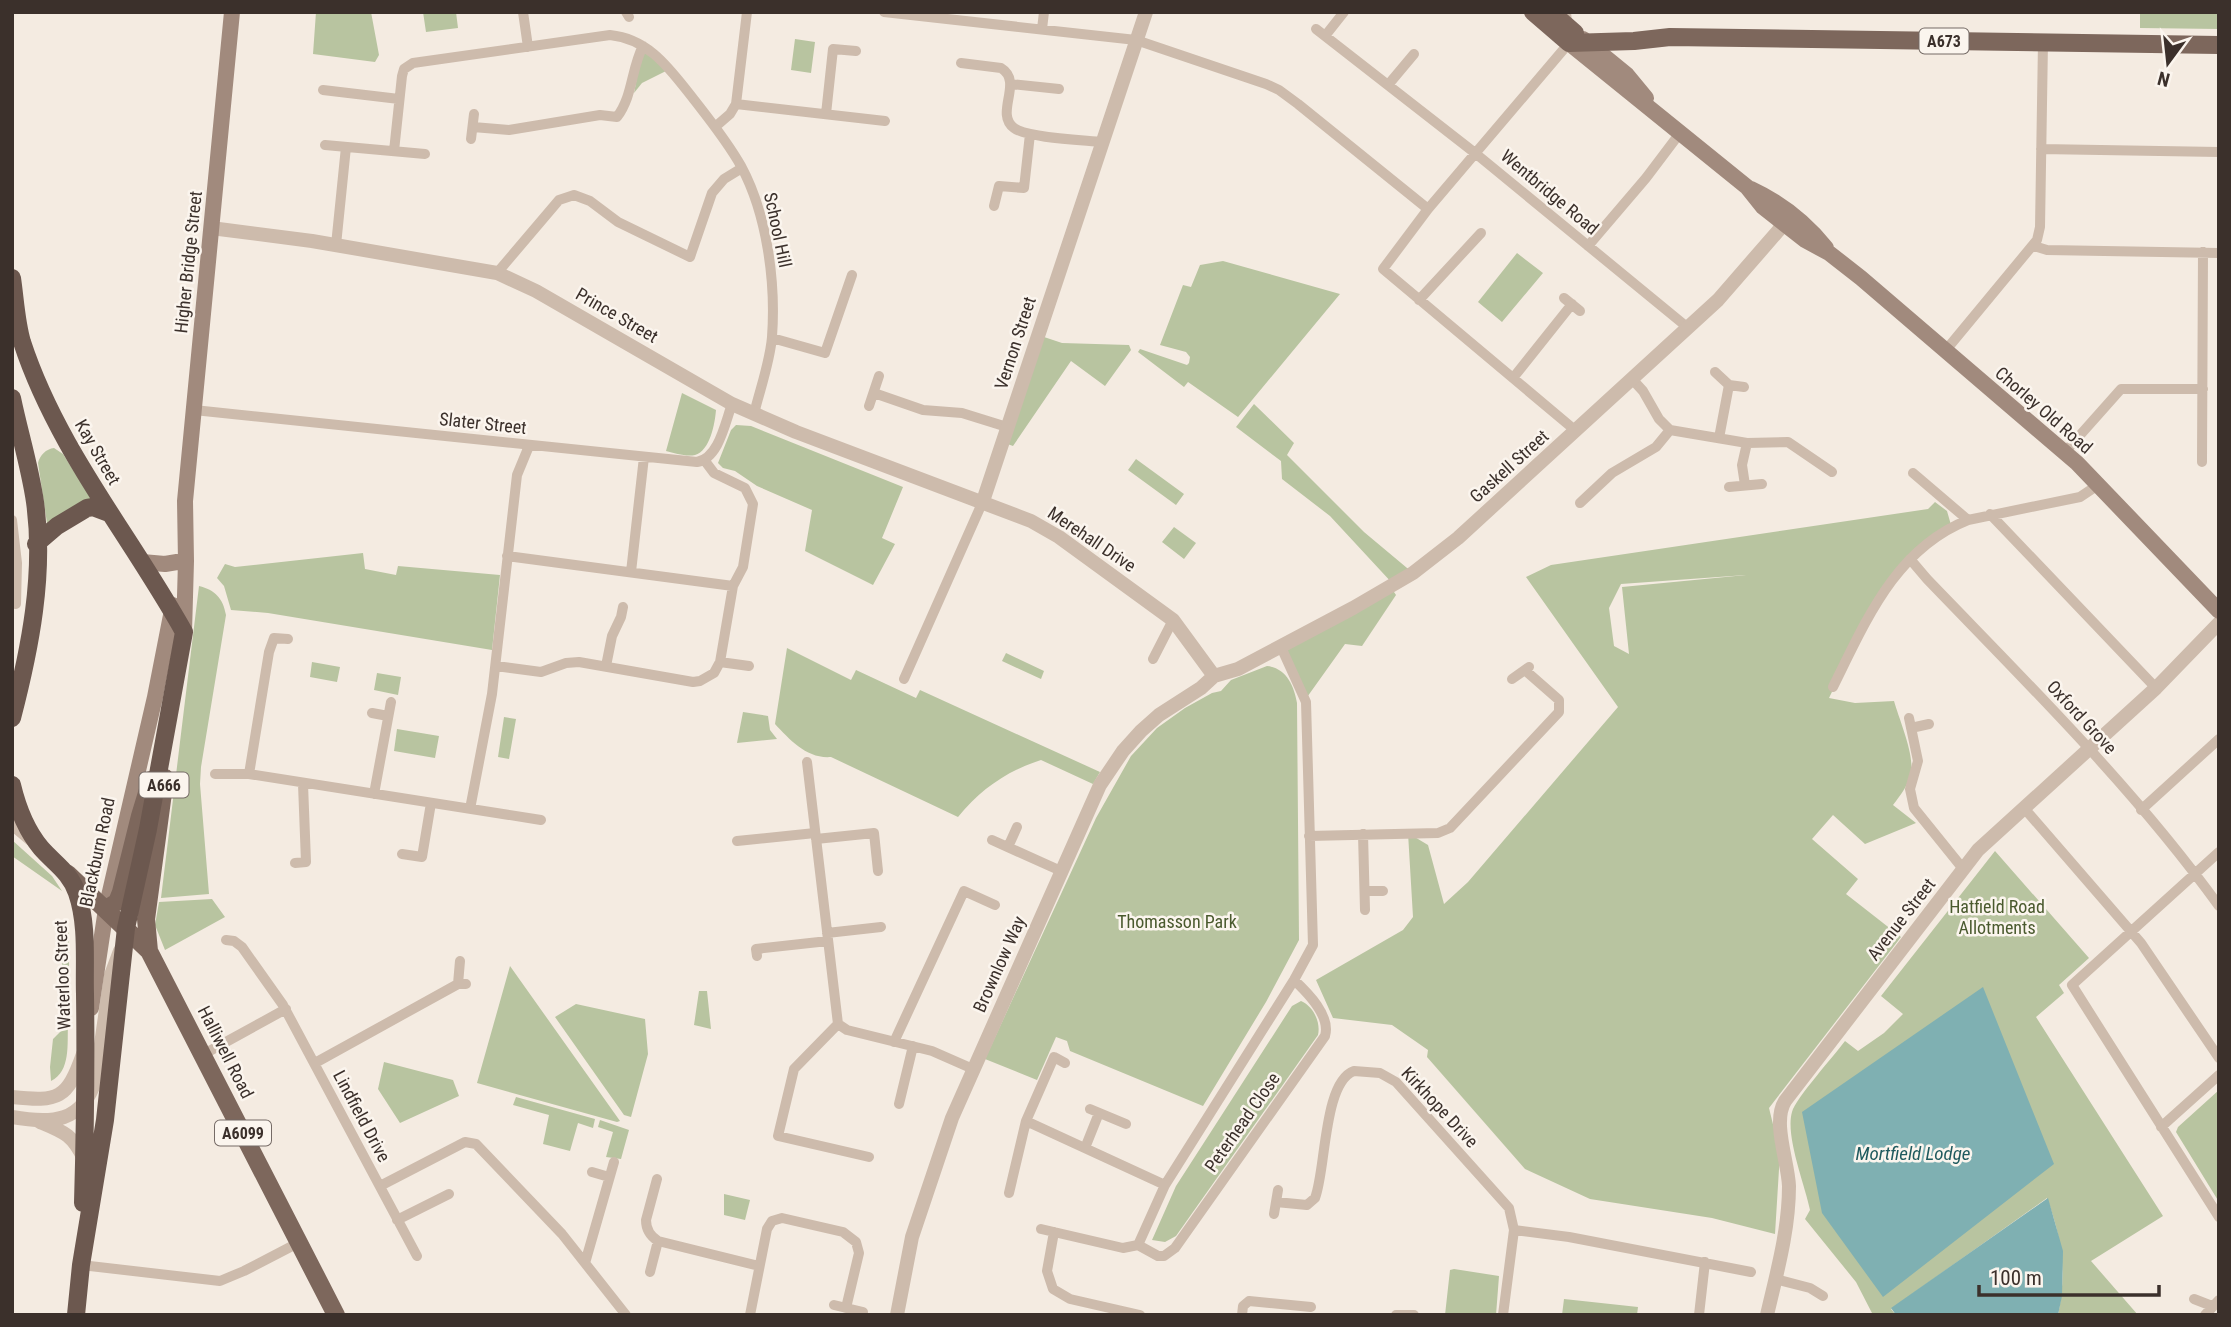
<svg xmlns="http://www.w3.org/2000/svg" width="2231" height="1327" viewBox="0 0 2231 1327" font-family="'Roboto Condensed',sans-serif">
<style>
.green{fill:#b8c4a0;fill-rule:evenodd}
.water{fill:#7fb0b2}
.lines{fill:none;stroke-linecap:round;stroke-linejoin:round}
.minor{stroke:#cdbbac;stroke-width:10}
.tertiary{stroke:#cdbbac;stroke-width:14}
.secondary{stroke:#a18a7d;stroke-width:16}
.primary{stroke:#7d675c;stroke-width:18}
.trunk{stroke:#6c584f;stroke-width:18}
.labels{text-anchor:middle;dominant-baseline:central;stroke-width:5;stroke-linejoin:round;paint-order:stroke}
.shield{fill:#fbf5ee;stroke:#756b66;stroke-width:2}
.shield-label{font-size:16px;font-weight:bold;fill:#3b302b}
.street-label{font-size:18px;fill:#3b302b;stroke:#fbf5ee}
.park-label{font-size:18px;fill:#4a5a2e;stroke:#fbf5ee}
.water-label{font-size:19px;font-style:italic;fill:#1f5a5e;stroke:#fbf5ee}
</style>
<rect width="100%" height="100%" fill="#f4ebe1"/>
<path class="green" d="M 316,12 L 371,12 L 379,55 L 375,62 L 313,54 Z
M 423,12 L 456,12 L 458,28 L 426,32 Z
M 2140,12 L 2219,12 L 2219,29 L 2140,28 Z
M 795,39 L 815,42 L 811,73 L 791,70 Z
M 643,46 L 670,69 L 642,83 L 634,93 Z
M 1517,253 L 1543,273 L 1502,322 L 1478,302 Z
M 1223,261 L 1340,294 L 1238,417 L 1188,382 L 1184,387 L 1138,352 L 1140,349 L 1187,365 L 1189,363 L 1190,357 L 1186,352 L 1160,345 L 1183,285 L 1191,287 L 1200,265 Z
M 1038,335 L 1062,343 L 1129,345 L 1131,350 L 1105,386 L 1071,361 L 1013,446 L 1002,442 Z
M 682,393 L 716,410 C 715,423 710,451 695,455 C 686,457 675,453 666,451 Z
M 1254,404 L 1294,443 L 1287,455 L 1364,532 L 1413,573 L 1393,584 L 1330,516 L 1282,479 L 1281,461 L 1236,427 Z
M 736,425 L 751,426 L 903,487 L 882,538 L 895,544 L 873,585 L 805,551 L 812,510 L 757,486 L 735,471 L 723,468 L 718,463 L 731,430 Z
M 54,448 L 63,454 L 92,500 L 51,524 L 47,523 L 38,463 C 40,455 46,449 54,448 Z
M 1136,459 L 1184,494 L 1176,505 L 1128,470 Z
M 1935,502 L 1947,511 L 1951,525 L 1908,557 L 1874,605 L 1829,698 L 1855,703 L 1894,701 C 1899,719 1914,753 1911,771 C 1910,783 1900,796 1893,805 L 1916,823 L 1865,844 L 1833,815 L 1812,839 L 1858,879 L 1846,894 L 1901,937 L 1769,1108 L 1780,1153 L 1775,1234 L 1712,1218 L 1590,1199 L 1525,1169 L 1427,1057 L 1428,1050 L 1392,1025 L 1333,1018 L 1316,980 L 1403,930 L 1413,917 L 1408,833 L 1428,845 L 1444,904 L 1468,882 L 1618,707 L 1526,577 L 1551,565 L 1928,509 ZM 1746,575 L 1622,587 L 1629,654 L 1614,646 L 1609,608 L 1621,584 Z
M 1174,527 L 1196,543 L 1184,559 L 1162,542 Z
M 363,553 L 365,569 L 396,575 L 398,566 L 500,575 L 492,650 L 268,613 L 231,610 L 224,586 L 217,578 L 225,564 L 235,567 Z
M 199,586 C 215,590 223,598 226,615 L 201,767 L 200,784 L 209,894 L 161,898 Z
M 1390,586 L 1396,595 L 1362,646 L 1345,644 L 1305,700 L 1281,647 Z
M 787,648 L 851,680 L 856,670 L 916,698 L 920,690 L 1100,772 L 1093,784 L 1041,760 C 1007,771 981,789 958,817 L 831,757 C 807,759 790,740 775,724 Z
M 1006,653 L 1044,671 L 1041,679 L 1002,661 Z
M 312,662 L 340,667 L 337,682 L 310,677 Z
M 1267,666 C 1286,668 1294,685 1297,703 L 1299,940 L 1266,1002 L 1203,1106 L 1070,1051 L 1067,1041 L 1056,1037 L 1037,1080 L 985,1059 L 1096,818 L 1131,756 L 1157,728 L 1185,708 L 1212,693 L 1221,691 L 1231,680 Z
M 377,673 L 401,677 L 398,695 L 374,690 Z
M 743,712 L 768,716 L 770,730 L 777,739 L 737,743 Z
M 504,717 L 516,719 L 509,759 L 498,757 Z
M 397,729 L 439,736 L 435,758 L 394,751 Z
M 12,840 L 52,876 L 62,891 L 12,856 Z
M 1995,851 L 2089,958 L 2059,985 L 2064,993 L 2036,1017 L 2163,1216 L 2091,1261 L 2138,1315 L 2058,1315 C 2067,1272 2062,1239 2047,1198 L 1891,1309 L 1896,1315 L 1873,1315 L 1856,1282 L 1805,1219 L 1810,1210 C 1805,1185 1785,1136 1792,1112 C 1796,1098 1834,1056 1845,1041 L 1858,1051 L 1884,1033 L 1903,1014 L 1881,996 Z
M 212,899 L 225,917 L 165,950 L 155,925 L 159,902 Z
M 69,931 L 69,996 C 57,983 68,966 57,951 L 64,933 Z
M 510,966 L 620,1121 L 617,1122 L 477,1083 Z
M 699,991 L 707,991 L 711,1029 L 694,1025 Z
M 1301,1001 C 1313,1006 1321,1022 1318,1035 L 1176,1236 L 1165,1242 L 1152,1240 L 1176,1186 L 1292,1006 Z
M 576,1004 L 645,1019 L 648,1054 L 631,1117 L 624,1115 L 555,1017 Z
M 68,1024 C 67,1044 71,1071 51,1081 L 50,1067 L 53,1039 Z
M 384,1062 L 453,1080 L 459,1096 L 400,1123 L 378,1089 Z
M 2219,1090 L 2219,1202 L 2176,1132 L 2178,1127 Z
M 516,1097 L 595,1119 L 593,1128 L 578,1123 L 570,1151 L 543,1144 L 549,1115 L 513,1105 Z
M 600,1120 L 629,1130 L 621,1159 L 606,1157 L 613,1132 L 598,1127 Z
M 724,1194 L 750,1200 L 745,1220 L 724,1215 Z
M 1454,1269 L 1499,1276 L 1496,1315 L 1445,1315 L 1450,1270 Z
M 1564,1299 L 1638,1307 L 1637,1315 L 1562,1315 Z"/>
<path class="water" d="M 1983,987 L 2054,1164 L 1883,1297 L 1822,1213 L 1802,1112 Z
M 2048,1198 L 2063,1251 L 2062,1296 L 2058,1315 L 1896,1315 L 1891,1308 Z"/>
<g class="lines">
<path class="minor" d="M 523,12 L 528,47
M 626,12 L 629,17
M 884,12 L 1136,40 L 1266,84 L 1279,90 L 1298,104 L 1428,209
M 1566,12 L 1569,43 L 1428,209 L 1383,269 L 1576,431
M 1042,29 L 1044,12
M 1316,29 L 1475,153 L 1687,327
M 1325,36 L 1344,12
M 961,63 L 1001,68 C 1024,82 994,113 1014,128 C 1027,138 1083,140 1102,142
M 1011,84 L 1059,89
M 1388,85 L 1414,54
M 323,90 L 399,99
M 736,104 L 885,121
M 826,114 L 833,49 L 856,51
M 473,127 L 509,130 L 600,115 L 617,117 C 633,96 631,69 643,46
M 715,127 L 730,114 L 736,104 L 747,12
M 471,139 L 474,114
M 325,145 L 425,154
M 2041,149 L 2219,152
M 394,151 L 402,76 L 404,69 L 413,63 L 610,35 C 649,39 669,68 692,97 C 709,119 727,141 741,166 C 767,214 776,282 772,337 C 770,362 760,389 754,414
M 994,206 L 999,186 L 1024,188 L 1030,134
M 336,245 L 346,147
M 1588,246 L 1646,178 L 1680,133
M 2034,246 L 2047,250 L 2219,253
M 497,273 L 559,200 L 574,195 L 590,201 L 618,222 L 690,257 L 712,193 L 724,179 L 742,168
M 1564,298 L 1580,311
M 1419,300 L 1481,233
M 772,338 L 825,353 L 852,275
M 1946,350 L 2037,240 L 2040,227 L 2043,42
M 1715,372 L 1729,385 L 1744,387
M 1513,378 L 1572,304
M 1632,379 L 1643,391 L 1659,419 L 1670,430 L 1747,443 L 1788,442 L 1832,472
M 874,393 L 923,410 L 962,413 L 1007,427
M 869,406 L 879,376
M 194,410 L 697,462 C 719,458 725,423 732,404
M 1719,438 L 1729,385
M 2065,452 L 2121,389 L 2203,389
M 2202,462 L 2203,252
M 1913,473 L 1968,520
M 1745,485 L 1742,465 L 1747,443
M 1729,487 L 1762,484
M 1580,503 L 1612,473 L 1656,447 L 1670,430
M 1990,514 L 2156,688
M 12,520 L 17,563 L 16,604
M 507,556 L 733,586
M 1910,559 L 1927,579 C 2028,684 2133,787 2219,906
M 631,572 L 644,457
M 1153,659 L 1173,620
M 720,662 L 749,666
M 496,666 L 541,672 L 566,663 L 579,662 L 693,682 L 700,681 L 714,673 L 720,662 L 733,586 L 743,567 L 753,504 L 745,488 L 714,473 L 705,461
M 606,666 L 612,636 L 621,617 L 623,607
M 904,679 L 983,501
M 1512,679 L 1529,667
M 1833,687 C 1866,621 1895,549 1968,520 L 2080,497 L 2098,485
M 372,713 L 388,716
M 1909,718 L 1918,761 L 1910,789 L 1914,808 L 1964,870
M 1911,728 L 1929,724
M 807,762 L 838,1024
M 215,774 L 249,774 L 541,820
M 249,774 L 269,652 L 274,638 L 288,639
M 374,794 L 391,702
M 2024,808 L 2141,943 L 2219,1058
M 470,809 L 492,694 L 517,475 L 529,446
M 2141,810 L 2219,739
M 1363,834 L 1365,910
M 1309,836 L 1438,833 L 1450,828 L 1559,712 L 1559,700 L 1526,671
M 816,839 L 874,833 L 878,871
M 992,840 L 1061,871
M 737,841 L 815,833
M 1008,847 L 1017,827
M 2219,852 L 2072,985 L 2219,1217
M 402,854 L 422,857 L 431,803
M 295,863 L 306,862 L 303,784
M 1365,891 L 1383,891
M 827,933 L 881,927
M 226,940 L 234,941 L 242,947 L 283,1005 L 417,1256
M 757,956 L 756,949 L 828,941
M 458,984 L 460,961
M 838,1024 L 794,1069 L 778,1136 L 869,1157
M 838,1024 L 847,1030 L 932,1051 L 973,1069
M 894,1042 L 964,891 L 995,905
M 204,1054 L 286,1009
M 315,1063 L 458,984 L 466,984
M 899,1104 L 913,1046
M 1090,1109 L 1126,1124
M 1026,1121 L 1165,1185
M 2161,1127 L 2219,1075
M 1085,1148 L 1099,1113
M 592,1172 L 609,1177
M 657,1179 L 646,1220 C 646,1230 650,1236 658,1241 L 759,1266
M 380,1186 L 465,1142 L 476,1144 L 562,1234 L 626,1315
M 1009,1193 L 1026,1121 L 1054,1057 L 1065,1063
M 1276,1202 L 1307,1205 L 1315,1198 C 1326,1171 1323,1082 1354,1071 L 1380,1073 L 1396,1082 L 1509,1208 L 1514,1230 L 1503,1315
M 1274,1214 L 1278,1190
M 397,1220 L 449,1194
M 1041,1229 L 1123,1248 L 1138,1245
M 1514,1230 L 1569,1237 L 1751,1272
M 1054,1232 L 1047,1271 L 1053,1289 L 1070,1299 L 1140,1315
M 1138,1245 L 1165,1185 L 1294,980 L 1313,945 L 1306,702 L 1281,647
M 1138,1245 L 1158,1256 L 1164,1256 L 1175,1248 L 1325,1036 C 1331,1016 1308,993 1294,980
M 585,1263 L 614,1162
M 81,1265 L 220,1281 L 244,1271 L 298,1243
M 650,1272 L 658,1241
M 1775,1279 L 1810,1288 L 1823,1296
M 2194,1299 L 2212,1306
M 834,1305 L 863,1312
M 750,1315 L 767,1229 L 772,1221 L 782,1218 L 843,1232 L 856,1242 L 859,1253 L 846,1308
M 1242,1315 L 1243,1306 L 1249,1301 L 1311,1307
M 1396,1315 L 1414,1315
M 1699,1315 L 1705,1262
M 2205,1315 L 2219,1300"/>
<path class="tertiary" d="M 211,228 L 312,241 L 497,273 L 536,291 L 732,404 L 796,432 L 1031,521 L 1059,537 L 1173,620 L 1214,676
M 983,501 L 1146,12
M 12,823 L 31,839
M 12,1097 C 59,1102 67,1099 83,1054
M 12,1117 C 52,1124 82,1123 96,1079 L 111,975 L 120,951
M 40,1122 C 64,1132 73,1135 84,1159
M 897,1315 L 912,1237 L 952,1118 L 1100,785 L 1123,751 L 1141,731 L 1159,715 L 1201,688 L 1214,676 L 1238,669 L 1353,608 L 1413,573 L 1458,538 L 1718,300 L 1778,231 L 1784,223 L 1784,212
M 1767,1315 C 1777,1272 1789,1230 1789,1186 C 1788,1161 1772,1122 1785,1101 L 1978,850 L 2156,688 L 2219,623"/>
<path class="secondary" d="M 1583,39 L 1627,75 L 1646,98
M 1569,43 L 1747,187 L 1763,207 L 1805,240 L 1829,253 L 1861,278 L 2077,463 L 2219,611
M 1751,189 C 1781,203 1806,223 1826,248
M 142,562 L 165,564 L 177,562
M 184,632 L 186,561 L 185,501 L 232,12
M 91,1008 L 106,909 L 155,697 L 173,605"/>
<path class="primary" d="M 1533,12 L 1569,43
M 1551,12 L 1575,33
M 1569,43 L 1634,41 L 1670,37 L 2219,45
M 68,874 L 149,951 L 336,1315
M 106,909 L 117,902 L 121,892 L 140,816 L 151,780
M 149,951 L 146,919 L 165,778"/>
<path class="trunk" d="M 12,278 C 15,298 16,322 22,342 C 57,449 130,535 184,632 L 148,829 L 126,928 L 105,1120 L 81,1265 L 76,1315
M 12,398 C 19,432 30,467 35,502 C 45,574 30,649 12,718
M 36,544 L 57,526 L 87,508 L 93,507 L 109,513
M 12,785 C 17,806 26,830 41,848 C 54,863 70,872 77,893 C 88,925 84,961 85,994 C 86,1064 85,1134 83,1203"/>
</g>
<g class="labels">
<g class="shield">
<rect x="1919.5" y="28.5" width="49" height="25" rx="5"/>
<rect x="139.5" y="772.5" width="49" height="25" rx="5"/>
<rect x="215" y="1120.5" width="56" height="25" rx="5"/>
</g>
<g class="shield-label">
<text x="1944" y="41">A673</text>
<text x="164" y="785">A666</text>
<text x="243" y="1133">A6099</text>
</g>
<g class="street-label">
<text transform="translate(1550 192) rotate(40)">Wentbridge Road</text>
<text transform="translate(778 230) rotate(78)">School Hill</text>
<text transform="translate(188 262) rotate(-84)">Higher Bridge Street</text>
<text transform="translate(617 315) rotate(30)">Prince Street</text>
<text transform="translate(1015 343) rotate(-72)">Vernon Street</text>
<text transform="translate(2044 410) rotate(41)">Chorley Old Road</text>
<text transform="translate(483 423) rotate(6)">Slater Street</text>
<text transform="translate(98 452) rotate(60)">Kay Street</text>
<text transform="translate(1509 466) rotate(-42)">Gaskell Street</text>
<text transform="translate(1092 539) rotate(34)">Merehall Drive</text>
<text transform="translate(2082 717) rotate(47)">Oxford Grove</text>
<text transform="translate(97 852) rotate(-78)">Blackburn Road</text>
<text transform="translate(1901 919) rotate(-52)">Avenue Street</text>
<text transform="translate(999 964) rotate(-66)">Brownlow Way</text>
<text transform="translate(62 975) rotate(-92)">Waterloo Street</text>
<text transform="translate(226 1052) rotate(63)">Halliwell Road</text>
<text transform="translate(1440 1107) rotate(47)">Kirkhope Drive</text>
<text transform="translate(362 1116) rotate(62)">Lindfield Drive</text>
<text transform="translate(1242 1122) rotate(-55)">Peterhead Close</text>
</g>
<g class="park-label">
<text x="1997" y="906">Hatfield Road<tspan x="1997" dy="21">Allotments</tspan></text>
<text x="1177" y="921">Thomasson Park</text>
</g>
<g class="water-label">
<text x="1913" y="1153">Mortfield Lodge</text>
</g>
</g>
<rect width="2231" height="1327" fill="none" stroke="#3b302b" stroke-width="28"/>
<g transform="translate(2168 63) rotate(195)" stroke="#fbf5ee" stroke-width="5" paint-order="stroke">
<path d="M0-5L12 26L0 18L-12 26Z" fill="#3b302b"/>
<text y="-10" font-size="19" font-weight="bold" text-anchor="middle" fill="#3b302b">N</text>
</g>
<path d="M1979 1285v10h180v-10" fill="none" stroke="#3b302b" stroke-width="3.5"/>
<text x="1990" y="1285" font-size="21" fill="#3b302b" stroke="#fbf5ee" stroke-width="5" paint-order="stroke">100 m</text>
</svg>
